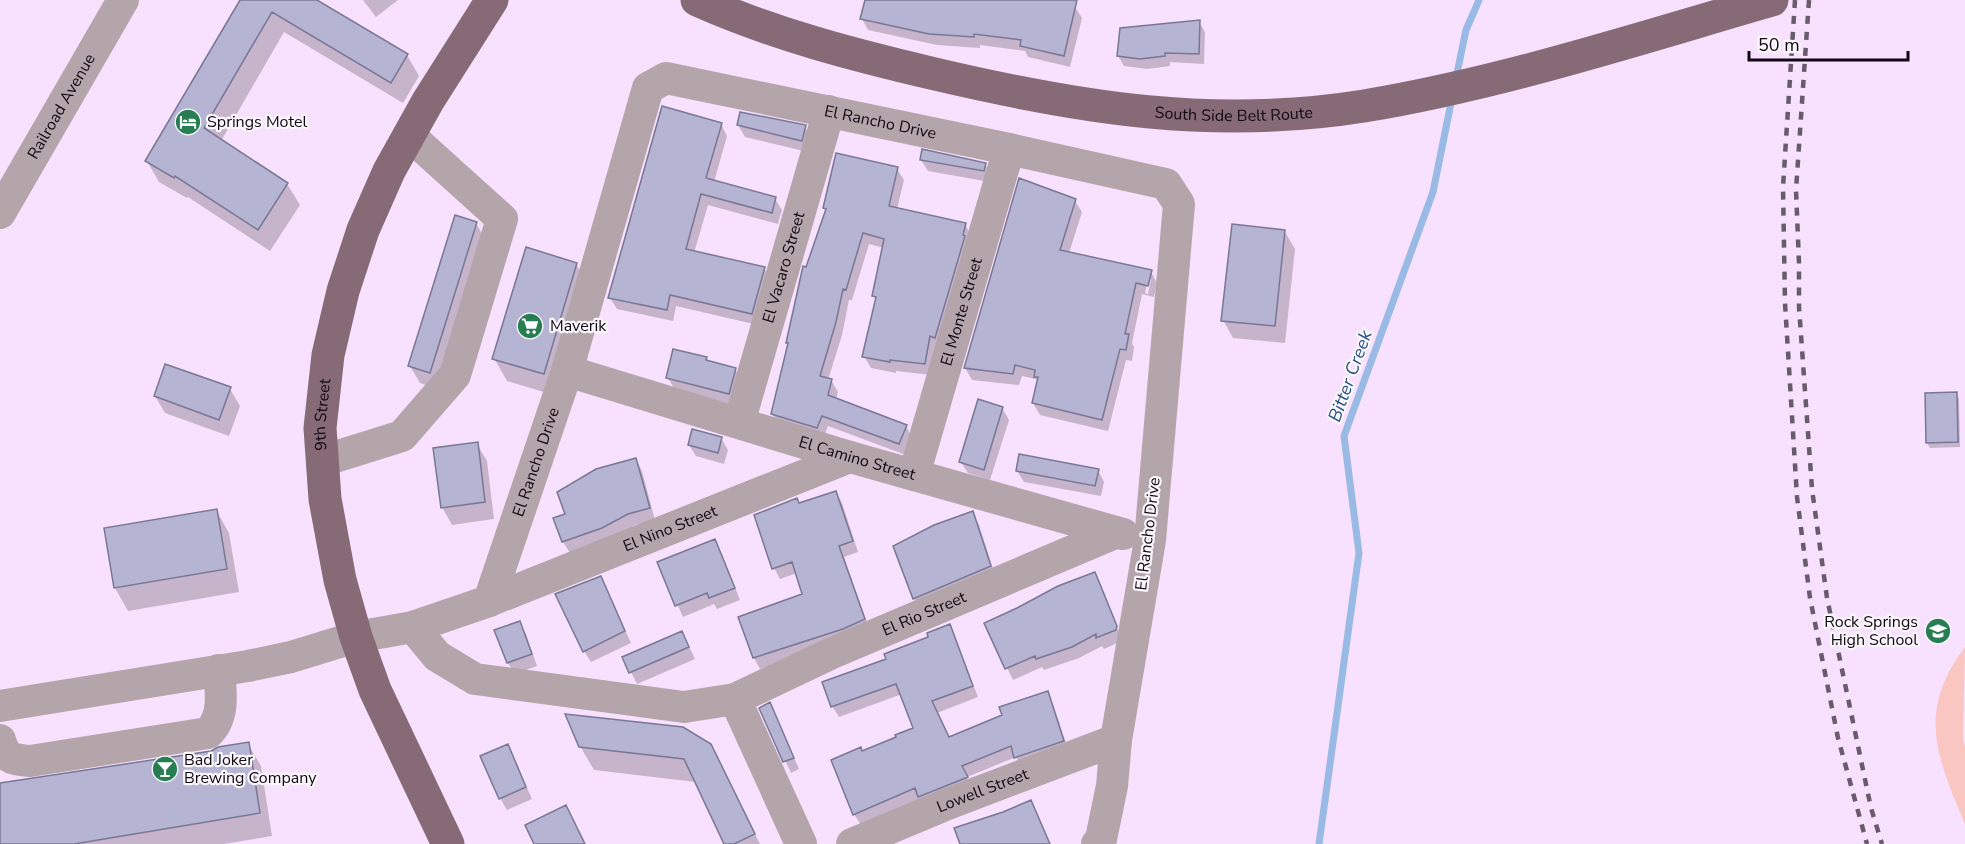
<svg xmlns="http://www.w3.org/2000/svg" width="1965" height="844" viewBox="0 0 1965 844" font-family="'Nunito Sans',sans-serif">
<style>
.green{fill:#f9c6c2}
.shadow{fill:#0003;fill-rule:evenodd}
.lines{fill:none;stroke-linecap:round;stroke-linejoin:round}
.stream{stroke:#98bae4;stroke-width:7}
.building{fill:#b5b4d3;stroke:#797795;stroke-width:1.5}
.minor{stroke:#b4a5ab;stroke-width:32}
.major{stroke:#866b76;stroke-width:33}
.rail{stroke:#685b6c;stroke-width:4.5;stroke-dasharray:8 8;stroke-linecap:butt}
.labels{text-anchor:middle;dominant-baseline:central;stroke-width:4.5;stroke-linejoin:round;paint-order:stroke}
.street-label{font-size:16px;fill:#100912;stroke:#faf6fc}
.poi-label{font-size:16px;fill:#100912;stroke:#faf6fc;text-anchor:start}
.water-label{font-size:18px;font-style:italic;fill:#265287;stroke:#faf6fc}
</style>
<rect width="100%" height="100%" fill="#f8e1fe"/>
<path class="green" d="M 1965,647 L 1963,739 L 1965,747 L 1965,824 C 1937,757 1916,712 1965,647 Z"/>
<path class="shadow" d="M 241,0 L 314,0 L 407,55 L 419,76 L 403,103 L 284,32 L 221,141 L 287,184 L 300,205 L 270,251 L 188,197 L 187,198 L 159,182 L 147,161 Z
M 363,0 L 398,0 L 376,17 Z
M 866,0 L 1034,0 L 1075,7 L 1082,18 L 1070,67 L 1028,57 L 1025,51 L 980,45 L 980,48 L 937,45 L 868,30 L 862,19 Z
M 1199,22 L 1205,32 L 1204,64 L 1170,62 L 1170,66 L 1147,69 L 1124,66 L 1118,56 Z
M 721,124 L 727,136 L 714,182 L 775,199 L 782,210 L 778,224 L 708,205 L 694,253 L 764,268 L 771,280 L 758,325 L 676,306 L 673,321 L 617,309 L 610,298 Z
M 738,125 L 805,127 L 812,138 L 808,152 L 745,137 Z
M 921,160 L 985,164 L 992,176 L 990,182 L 928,171 Z
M 897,169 L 904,180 L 897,209 L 965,224 L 971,236 L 931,375 L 896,371 L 896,373 L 871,368 L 864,356 L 877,302 L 874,296 L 884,248 L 869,244 L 852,300 L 849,300 L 842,335 L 828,380 L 831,380 L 838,392 L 836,399 L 906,426 L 912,437 L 906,455 L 828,426 L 823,439 L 779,425 L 772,414 L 789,345 L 787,342 L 807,269 L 827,211 L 825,208 Z
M 1020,180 L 1075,201 L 1082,212 L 1069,253 L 1151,272 L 1157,283 L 1154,297 L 1142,294 L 1132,343 L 1134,347 L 1132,361 L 1126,360 L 1108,431 L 1040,415 L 1033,403 L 1039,380 L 1022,376 L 1019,385 L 972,380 L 965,368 ZM 1148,279 L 1151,279 L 1148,294 L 1145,293 Z
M 476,223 L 486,241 L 440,390 L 420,383 L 410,366 Z
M 1285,232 L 1295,249 L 1285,343 L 1233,338 L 1223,320 Z
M 576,264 L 590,287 L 557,396 L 507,381 L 494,358 Z
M 706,359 L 708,362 L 735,369 L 742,381 L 735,405 L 675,390 L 668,378 Z
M 230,389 L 240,406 L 229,436 L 165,413 L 155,396 Z
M 1956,394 L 1959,399 L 1960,447 L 1930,448 L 1927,443 Z
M 1002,408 L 1009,420 L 990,480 L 968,473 L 961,462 Z
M 721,438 L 728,450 L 724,464 L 696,456 L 689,445 Z
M 477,444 L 487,461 L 494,519 L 452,525 L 442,507 Z
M 636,459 L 642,471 L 655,520 L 635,525 L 609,540 L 570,553 L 563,542 L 555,519 L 566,515 Z
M 1098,470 L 1104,482 L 1101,496 L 1024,482 L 1017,471 Z
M 836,492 L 842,503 L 858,552 L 844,557 L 870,631 L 849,640 L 760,669 L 754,658 L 740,617 L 804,595 L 797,573 L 780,579 L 774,568 L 800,505 Z
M 216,510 L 229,533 L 239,592 L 128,611 L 115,588 L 105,529 Z
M 972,513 L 979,525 L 996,578 L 921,610 L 914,598 L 894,546 Z
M 714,541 L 721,552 L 740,600 L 717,609 L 714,604 L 683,617 L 659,563 Z
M 1094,574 L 1101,585 L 1122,641 L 1104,649 L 1102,646 L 1079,658 L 1044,670 L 1042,667 L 1013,680 L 986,624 Z
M 606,589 L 631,643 L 591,662 L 584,651 Z
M 519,623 L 526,634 L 537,666 L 515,674 L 508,663 Z
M 949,626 L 955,637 L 978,697 L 937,713 L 949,739 L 1004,716 L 1047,693 L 1053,704 L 1069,752 L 1022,768 L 1016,757 L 967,777 L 972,788 L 861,825 L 854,814 L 862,753 L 915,729 L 902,694 L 839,717 L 832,706 L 888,660 Z
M 682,632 L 695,659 L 637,684 L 624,658 Z
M 770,704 L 799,769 L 791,773 L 761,708 Z
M 567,716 L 723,769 L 760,844 L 726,844 L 696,782 L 594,770 L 580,746 Z
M 248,744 L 261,766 L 272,836 L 224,844 L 0,844 L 0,785 L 211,752 Z
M 514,758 L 532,799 L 507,810 L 500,798 Z"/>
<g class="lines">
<path class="stream" d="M 1456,78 L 1466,30 L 1479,0
M 1319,844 L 1359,553 L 1344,436 L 1433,192 L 1452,98"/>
</g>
<path class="building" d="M 240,0 L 317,0 L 408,54 L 391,83 L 272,12 L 204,128 L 288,183 L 258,230 L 175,176 L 174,178 L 145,161 Z
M 865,0 L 1077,0 L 1064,56 L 1020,46 L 1021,40 L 974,34 L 974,37 L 929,34 L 860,19 Z
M 1200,20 L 1199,54 L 1165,53 L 1165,56 L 1140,59 L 1117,56 L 1120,28 Z
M 662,106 L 722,123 L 706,178 L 776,197 L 772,213 L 701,194 L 686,249 L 765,267 L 752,314 L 670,295 L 667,310 L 608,298 Z
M 740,112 L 806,125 L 802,141 L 737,125 Z
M 922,149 L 986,163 L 984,171 L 920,160 Z
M 836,153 L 898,167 L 889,206 L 966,223 L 963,235 L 965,236 L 935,338 L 930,336 L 925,364 L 890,360 L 890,362 L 862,357 L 876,297 L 872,296 L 884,239 L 863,233 L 846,290 L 843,289 L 836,322 L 820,376 L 832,379 L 828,395 L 907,425 L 899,444 L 822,416 L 817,428 L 771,414 L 788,343 L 786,343 L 803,266 L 806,267 L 826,209 L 823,208 Z
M 1019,178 L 1076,199 L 1060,250 L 1152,270 L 1148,286 L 1136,283 L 1125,334 L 1129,334 L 1126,350 L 1120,349 L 1102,420 L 1032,403 L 1038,377 L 1034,377 L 1035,370 L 1015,365 L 1013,374 L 964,368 Z
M 455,215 L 477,222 L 430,373 L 408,366 Z
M 1232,224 L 1285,230 L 1275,326 L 1221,321 Z
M 526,247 L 577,263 L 544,374 L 492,359 Z
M 673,349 L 707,357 L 706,360 L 736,368 L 729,394 L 666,378 Z
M 165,364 L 231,387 L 219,420 L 154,396 Z
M 1957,392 L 1958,442 L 1926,443 L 1925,393 Z
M 978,399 L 1003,407 L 984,470 L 959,462 Z
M 692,429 L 722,437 L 718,453 L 688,445 Z
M 478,442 L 485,502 L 441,508 L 433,448 Z
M 1019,454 L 1099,469 L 1095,486 L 1016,471 Z
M 636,458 L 650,508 L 628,514 L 602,528 L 562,542 L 553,518 L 565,514 L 557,492 L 596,469 Z
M 836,491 L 853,541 L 839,546 L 865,619 L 843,629 L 753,658 L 738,617 L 802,594 L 792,562 L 772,569 L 754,515 L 797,498 L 799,503 Z
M 217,509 L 227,569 L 114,588 L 104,528 Z
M 973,511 L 991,566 L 913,599 L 893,546 L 934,525 Z
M 715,539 L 735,588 L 709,598 L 707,593 L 675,606 L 657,562 Z
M 1095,572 L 1117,626 L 1116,630 L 1096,638 L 1096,634 L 1072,647 L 1036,659 L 1035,656 L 1005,669 L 984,623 L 1017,608 L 1058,586 Z
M 601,576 L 625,631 L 583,652 L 555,594 Z
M 520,621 L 532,654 L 507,663 L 494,630 Z
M 950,624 L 973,686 L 932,701 L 949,737 L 1002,715 L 999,707 L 1048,691 L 1064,741 L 1014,758 L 1011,746 L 962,766 L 968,777 L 918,797 L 915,788 L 853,815 L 831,760 L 861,747 L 862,751 L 896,737 L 895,735 L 913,728 L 896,684 L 831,707 L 822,682 L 886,659 L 884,654 L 928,637 L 927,633 Z
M 682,631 L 689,647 L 629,673 L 622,657 Z
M 770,702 L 794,758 L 783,762 L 759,708 Z
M 565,714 L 683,727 L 711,744 L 755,834 L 734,844 L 724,844 L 684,759 L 579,747 Z
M 249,742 L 260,813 L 74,844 L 0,844 L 0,783 L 211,751 L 218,747 Z
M 508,744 L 526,787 L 499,799 L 480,756 Z
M 1031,800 L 1050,844 L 960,844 L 954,828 L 1003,812 Z
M 566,805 L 585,844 L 534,844 L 525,825 Z"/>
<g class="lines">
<g class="minor">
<path id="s1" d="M 0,213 L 123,0"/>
<path id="s2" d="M 567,371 L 850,457 L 1123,534"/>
<path id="s3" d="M 739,423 L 829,111"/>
<path d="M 322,461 L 402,436 L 455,375 L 502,219 L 409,135"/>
<path id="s4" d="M 914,475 L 1009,149"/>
<path id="s5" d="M 489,601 L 850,457"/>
<path id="s6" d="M 413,627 L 437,656 L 475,679 L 684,707 L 735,699 L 832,653 L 1115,533"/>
<path d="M 735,699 L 801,844"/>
<path id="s7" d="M 0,706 L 248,666 L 291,657 L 356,637 L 413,627 L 489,601 L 567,371 L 648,88 L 666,78 L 1009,149 L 1166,184 L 1179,204 L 1150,540 L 1116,740 L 1112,786 L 1101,839 L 1097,844"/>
<path d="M 0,740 C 6,760 12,759 30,761 L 208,733 C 225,717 221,692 219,670"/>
<path id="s8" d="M 852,844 L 950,803 L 1116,740"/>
</g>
<g class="major">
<path id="s9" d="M 697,0 C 773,34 854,55 935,74 C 1080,108 1214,130 1364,106 C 1502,83 1637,39 1772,0"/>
<path id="s10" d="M 448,844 L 375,690 L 356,637 L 340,580 L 325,499 L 320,428 L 328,355 L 343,291 L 363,230 L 389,171 L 428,101 L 492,0"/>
</g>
<path class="rail" d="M 1795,0 L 1783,187 L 1785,303 L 1797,497 L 1810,598 L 1838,738 L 1867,844
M 1809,0 L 1796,190 L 1799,263 L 1799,307 L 1812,489 L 1827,598 L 1871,808 L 1882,844"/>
</g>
<defs>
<g id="hotel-disc" transform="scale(1.35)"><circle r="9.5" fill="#267e52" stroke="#faf6fc"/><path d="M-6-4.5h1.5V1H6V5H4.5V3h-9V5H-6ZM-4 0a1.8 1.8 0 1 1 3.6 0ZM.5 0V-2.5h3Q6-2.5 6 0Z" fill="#fff"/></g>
<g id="supermarket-disc" transform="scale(1.35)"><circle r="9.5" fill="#267e52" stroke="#faf6fc"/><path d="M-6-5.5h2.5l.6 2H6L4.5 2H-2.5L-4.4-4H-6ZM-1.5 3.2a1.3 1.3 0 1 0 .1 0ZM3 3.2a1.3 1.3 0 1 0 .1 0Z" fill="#fff"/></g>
<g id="school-disc" transform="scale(1.35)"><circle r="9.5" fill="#267e52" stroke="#faf6fc"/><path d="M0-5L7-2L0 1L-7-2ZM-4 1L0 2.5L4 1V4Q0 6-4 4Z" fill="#fff"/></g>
<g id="bar-disc" transform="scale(1.35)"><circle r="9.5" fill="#267e52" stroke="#faf6fc"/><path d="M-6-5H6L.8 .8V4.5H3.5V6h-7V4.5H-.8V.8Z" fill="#fff"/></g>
</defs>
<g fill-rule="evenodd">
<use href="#hotel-disc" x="188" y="122"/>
<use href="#supermarket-disc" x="530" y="326"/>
<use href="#school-disc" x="1938" y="631"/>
<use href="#bar-disc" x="165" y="769"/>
</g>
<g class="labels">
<g class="street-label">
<text stroke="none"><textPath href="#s1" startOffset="123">Railroad Avenue</textPath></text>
<text stroke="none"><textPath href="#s9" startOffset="552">South Side Belt Route</textPath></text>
<text stroke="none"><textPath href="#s7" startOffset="1278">El Rancho Drive</textPath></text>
<text stroke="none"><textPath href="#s3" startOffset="162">El Vacaro Street</textPath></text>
<text stroke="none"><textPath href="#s4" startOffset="170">El Monte Street</textPath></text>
<text stroke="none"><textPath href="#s10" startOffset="453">9th Street</textPath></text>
<text stroke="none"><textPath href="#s2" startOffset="303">El Camino Street</textPath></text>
<text stroke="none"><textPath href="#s7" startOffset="648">El Rancho Drive</textPath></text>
<text stroke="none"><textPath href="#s5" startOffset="195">El Nino Street</textPath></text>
<text transform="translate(1148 534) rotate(-83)">El Rancho Drive</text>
<text stroke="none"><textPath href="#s6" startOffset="552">El Rio Street</textPath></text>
<text stroke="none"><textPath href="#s8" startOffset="141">Lowell Street</textPath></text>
</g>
<g class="poi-label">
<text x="207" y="122">Springs Motel</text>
<text x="550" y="326">Maverik</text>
<text x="1918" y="622" text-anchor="end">Rock Springs<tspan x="1918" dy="18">High School</tspan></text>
<text x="184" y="760">Bad Joker<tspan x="184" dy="18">Brewing Company</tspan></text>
</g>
<g class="water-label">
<text transform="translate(1350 376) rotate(-70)">Bitter Creek</text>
</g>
</g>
<path d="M1749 51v9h159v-9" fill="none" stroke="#100912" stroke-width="3"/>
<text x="1758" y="51" font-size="18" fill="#100912" stroke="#faf6fc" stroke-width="4.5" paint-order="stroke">50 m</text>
</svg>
